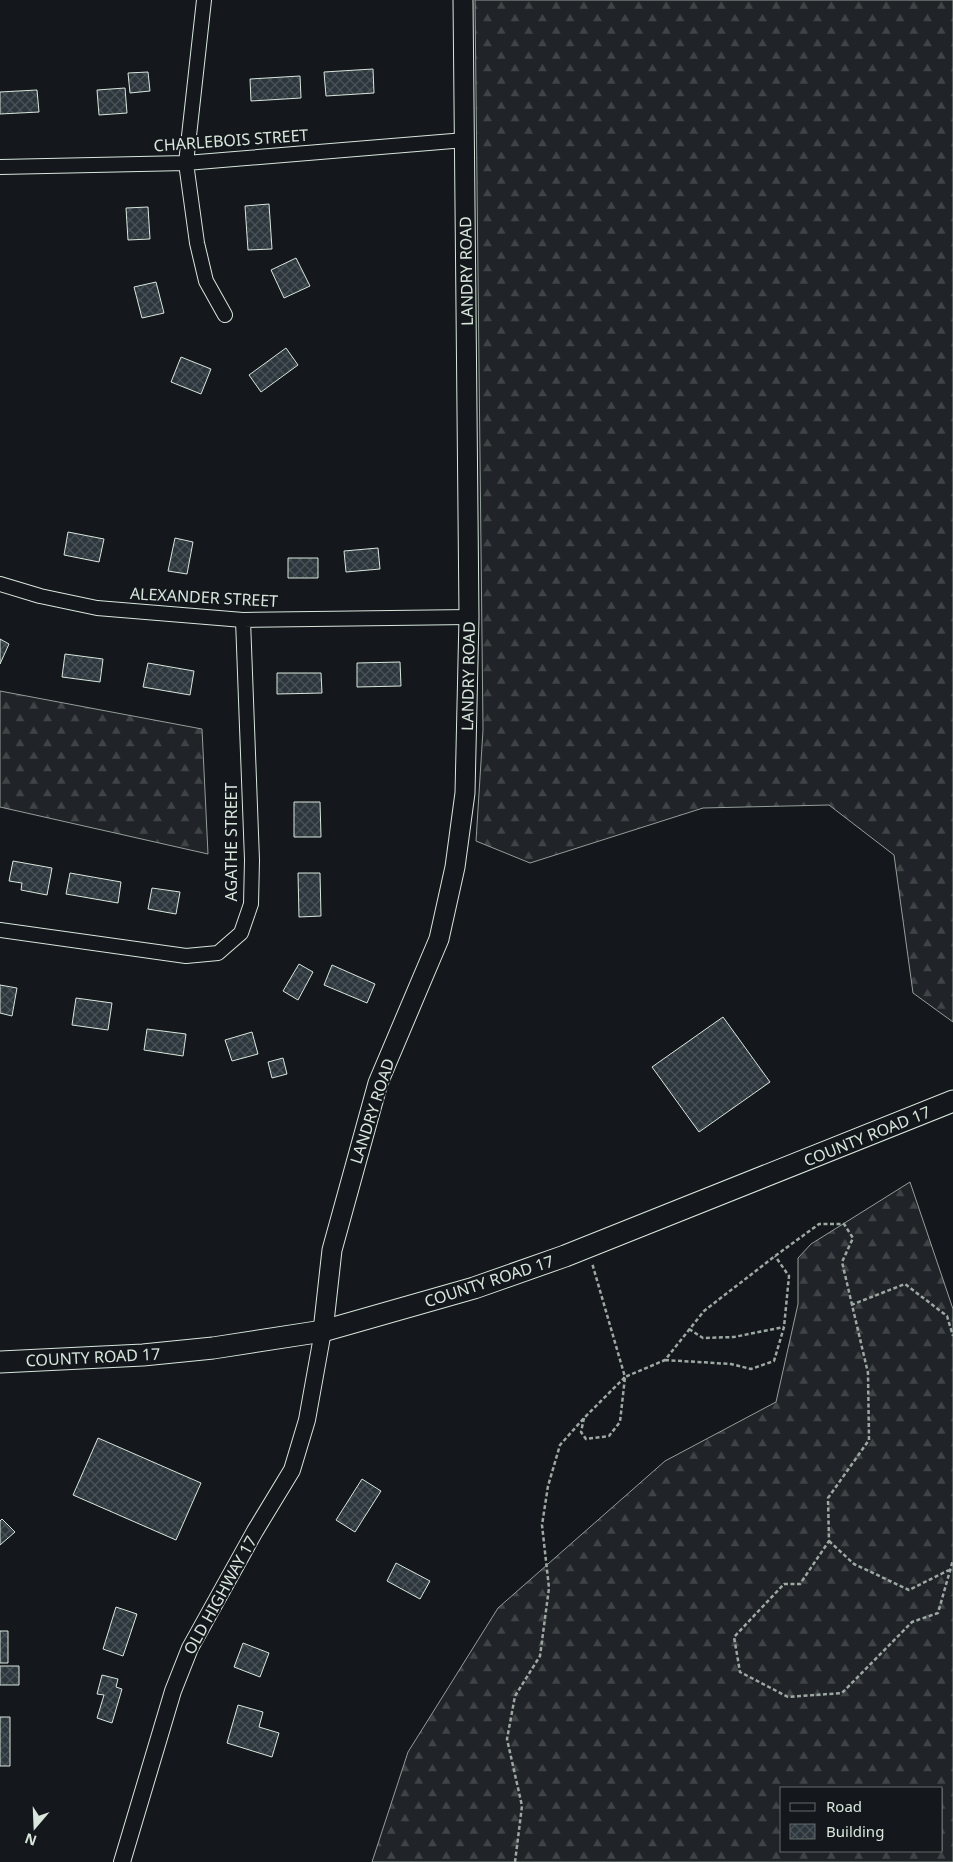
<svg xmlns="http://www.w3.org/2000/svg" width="953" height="1862" viewBox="0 0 953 1862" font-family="'Noto Sans',sans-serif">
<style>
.forest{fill:url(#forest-firs);stroke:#939e99;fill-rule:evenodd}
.building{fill:url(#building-cross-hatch);stroke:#d8e6dc}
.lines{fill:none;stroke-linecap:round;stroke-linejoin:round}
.minor-casing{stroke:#d8e6dc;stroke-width:16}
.tertiary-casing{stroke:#d8e6dc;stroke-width:18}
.secondary-casing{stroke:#d8e6dc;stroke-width:21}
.primary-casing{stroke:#d8e6dc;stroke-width:23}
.path{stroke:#9da8a2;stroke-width:2.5;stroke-dasharray:4 2.5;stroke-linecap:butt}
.minor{stroke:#14181c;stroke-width:14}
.tertiary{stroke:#14181c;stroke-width:16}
.secondary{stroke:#14181c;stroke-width:19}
.primary{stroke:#14181c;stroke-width:21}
.labels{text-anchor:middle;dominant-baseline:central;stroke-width:4;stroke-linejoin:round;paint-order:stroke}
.street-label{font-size:16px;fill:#d8e6dc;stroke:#14181c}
</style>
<defs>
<pattern id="forest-firs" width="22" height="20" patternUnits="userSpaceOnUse" patternTransform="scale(1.25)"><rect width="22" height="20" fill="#202428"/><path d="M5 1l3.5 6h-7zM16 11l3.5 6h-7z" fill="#404447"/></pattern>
<pattern id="building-cross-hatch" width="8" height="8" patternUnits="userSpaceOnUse" patternTransform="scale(1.25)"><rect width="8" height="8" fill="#2c363c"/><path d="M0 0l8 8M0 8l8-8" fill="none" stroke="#4a5358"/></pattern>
</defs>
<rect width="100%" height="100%" fill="#14181c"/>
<path class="forest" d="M 475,0 L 953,0 L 953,1022 L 913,993 L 894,855 L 829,805 L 703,808 L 530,863 L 476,841 L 483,730 Z
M 0,691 L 202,729 L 208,854 L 0,807 Z
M 910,1182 L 953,1309 L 953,1862 L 372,1862 L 408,1752 L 498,1608 L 665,1461 L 776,1402 L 798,1304 L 798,1258 L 811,1244 ZM 782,1788 L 942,1788 L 942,1851 L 782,1851 Z"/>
<path class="building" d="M 373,69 L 374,93 L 326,96 L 324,72 Z
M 148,72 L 150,91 L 130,93 L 128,73 Z
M 300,76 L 301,98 L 251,101 L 250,79 Z
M 125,88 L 127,113 L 99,115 L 97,90 Z
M 37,90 L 39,112 L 0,114 L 0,92 Z
M 269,204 L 272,249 L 248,250 L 245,206 Z
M 148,207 L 150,239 L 128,240 L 126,208 Z
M 296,258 L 310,286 L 284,298 L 271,270 Z
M 156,282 L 164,313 L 142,318 L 134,287 Z
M 286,348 L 298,365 L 261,392 L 249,375 Z
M 181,357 L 211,369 L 201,394 L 171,382 Z
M 68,532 L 104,539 L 99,562 L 64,555 Z
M 175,538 L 193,542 L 187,574 L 168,571 Z
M 378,548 L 380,569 L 346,572 L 344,551 Z
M 288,558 L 318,558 L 318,578 L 288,578 Z
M 0,639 L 9,644 L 0,664 Z
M 65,654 L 103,659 L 100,682 L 62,677 Z
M 400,662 L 401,686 L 357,687 L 357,663 Z
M 148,663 L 194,671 L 190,695 L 143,687 Z
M 277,673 L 321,673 L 322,693 L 277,694 Z
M 294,802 L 320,802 L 321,837 L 294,837 Z
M 13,861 L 52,868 L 47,895 L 21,890 L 22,883 L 9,881 Z
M 70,873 L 121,882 L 118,903 L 66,894 Z
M 298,873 L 320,873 L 321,916 L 299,917 Z
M 152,888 L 180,892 L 176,914 L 148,909 Z
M 299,964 L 313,972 L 298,1000 L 283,991 Z
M 332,965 L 375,984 L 367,1003 L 324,985 Z
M 0,985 L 17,988 L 12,1016 L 0,1013 Z
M 76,998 L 112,1003 L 108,1030 L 72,1025 Z
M 723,1017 L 770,1082 L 699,1132 L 652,1067 Z
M 147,1029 L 186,1034 L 183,1056 L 144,1050 Z
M 252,1032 L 258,1054 L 232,1061 L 225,1040 Z
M 283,1058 L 287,1074 L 272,1078 L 268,1062 Z
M 98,1438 L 201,1483 L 176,1540 L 73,1495 Z
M 362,1479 L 381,1491 L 355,1532 L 336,1520 Z
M 2,1519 L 15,1532 L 0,1545 L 0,1521 Z
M 396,1563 L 430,1581 L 420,1599 L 387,1581 Z
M 116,1607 L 137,1614 L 123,1656 L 103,1649 Z
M 0,1631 L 8,1631 L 8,1663 L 0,1663 Z
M 243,1643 L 269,1653 L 260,1677 L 234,1667 Z
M 0,1666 L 19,1666 L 19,1685 L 0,1685 Z
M 102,1675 L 118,1679 L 116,1687 L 122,1689 L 112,1723 L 97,1718 L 104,1695 L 97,1694 Z
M 238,1705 L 263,1712 L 259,1727 L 279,1733 L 272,1757 L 227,1743 Z
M 0,1717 L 10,1717 L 10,1766 L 0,1766 Z"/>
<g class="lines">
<g class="minor-casing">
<path id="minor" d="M 204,0 L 186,163 L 197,243 L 206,281 L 225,315
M 0,167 L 186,163 L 465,140
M 0,584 L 40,596 L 97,608 L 243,620 L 469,617
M 0,930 L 186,956 L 218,953 L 241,933 L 251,904 L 252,860 L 243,620"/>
</g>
<g class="tertiary-casing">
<path id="tertiary" d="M 122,1862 L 173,1691 L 190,1648 L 255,1531 L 292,1470 L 307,1420 L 323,1331"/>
</g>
<g class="secondary-casing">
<path id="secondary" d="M 323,1331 L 332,1250 L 378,1083 L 439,939 L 455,867 L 465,793 L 469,617 L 463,0"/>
</g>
<g class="primary-casing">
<path id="primary" d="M 0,1362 L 143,1355 L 213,1348 L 323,1331 L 474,1288 L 565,1256 L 953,1101"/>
</g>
<path class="path" d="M 851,1305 L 905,1284 L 947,1316 L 953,1336
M 689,1329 L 703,1338 L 734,1337 L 784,1327
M 665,1360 L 731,1364 L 751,1369 L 774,1361 L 784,1327 L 789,1276 L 775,1256
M 584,1418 L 581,1432 L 586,1439 L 609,1436 L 620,1422 L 625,1377 L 665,1360 L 704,1311 L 775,1256 L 819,1224 L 844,1224 L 853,1238 L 842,1262 L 868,1373 L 869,1440 L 828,1498 L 829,1541 L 800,1584 L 784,1584 L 734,1637 L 740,1672 L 788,1697 L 842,1693 L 912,1622 L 938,1613 L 953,1560
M 829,1541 L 854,1564 L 909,1590 L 949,1570
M 515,1862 L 522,1806 L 507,1739 L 515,1696 L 540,1656 L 549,1588 L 542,1525 L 548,1486 L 560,1445 L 584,1418 L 625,1377 L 592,1263"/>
<use href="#minor" class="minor"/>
<use href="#tertiary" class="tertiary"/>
<use href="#secondary" class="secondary"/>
<use href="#primary" class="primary"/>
</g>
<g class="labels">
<g class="street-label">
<text transform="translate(231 140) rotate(-4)">CHARLEBOIS STREET</text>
<text transform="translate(466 271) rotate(-91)">LANDRY ROAD</text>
<text transform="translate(204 597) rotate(3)">ALEXANDER STREET</text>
<text transform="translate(468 676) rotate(-89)">LANDRY ROAD</text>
<text transform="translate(231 842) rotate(-90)">AGATHE STREET</text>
<text transform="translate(372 1111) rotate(-72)">LANDRY ROAD</text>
<text transform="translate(867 1136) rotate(-22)">COUNTY ROAD 17</text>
<text transform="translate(489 1281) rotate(-18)">COUNTY ROAD 17</text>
<text transform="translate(93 1357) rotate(-3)">COUNTY ROAD 17</text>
<text transform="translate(220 1595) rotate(-61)">OLD HIGHWAY 17</text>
</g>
</g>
<rect x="780" y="1787" width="162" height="65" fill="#14181c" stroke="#626a69"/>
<rect x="790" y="1803" width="25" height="8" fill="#14181c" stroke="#626a69"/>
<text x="826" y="1812" font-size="15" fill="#d8e6dc">Road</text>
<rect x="790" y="1824" width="25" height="15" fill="url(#building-cross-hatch)" stroke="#626a69"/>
<text x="826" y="1837" font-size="15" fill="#d8e6dc">Building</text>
<g transform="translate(35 1827) rotate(199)" stroke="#14181c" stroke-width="4" paint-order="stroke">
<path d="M0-4L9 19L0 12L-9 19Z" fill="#d8e6dc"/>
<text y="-8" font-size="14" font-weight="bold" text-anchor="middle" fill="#d8e6dc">N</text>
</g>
</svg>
